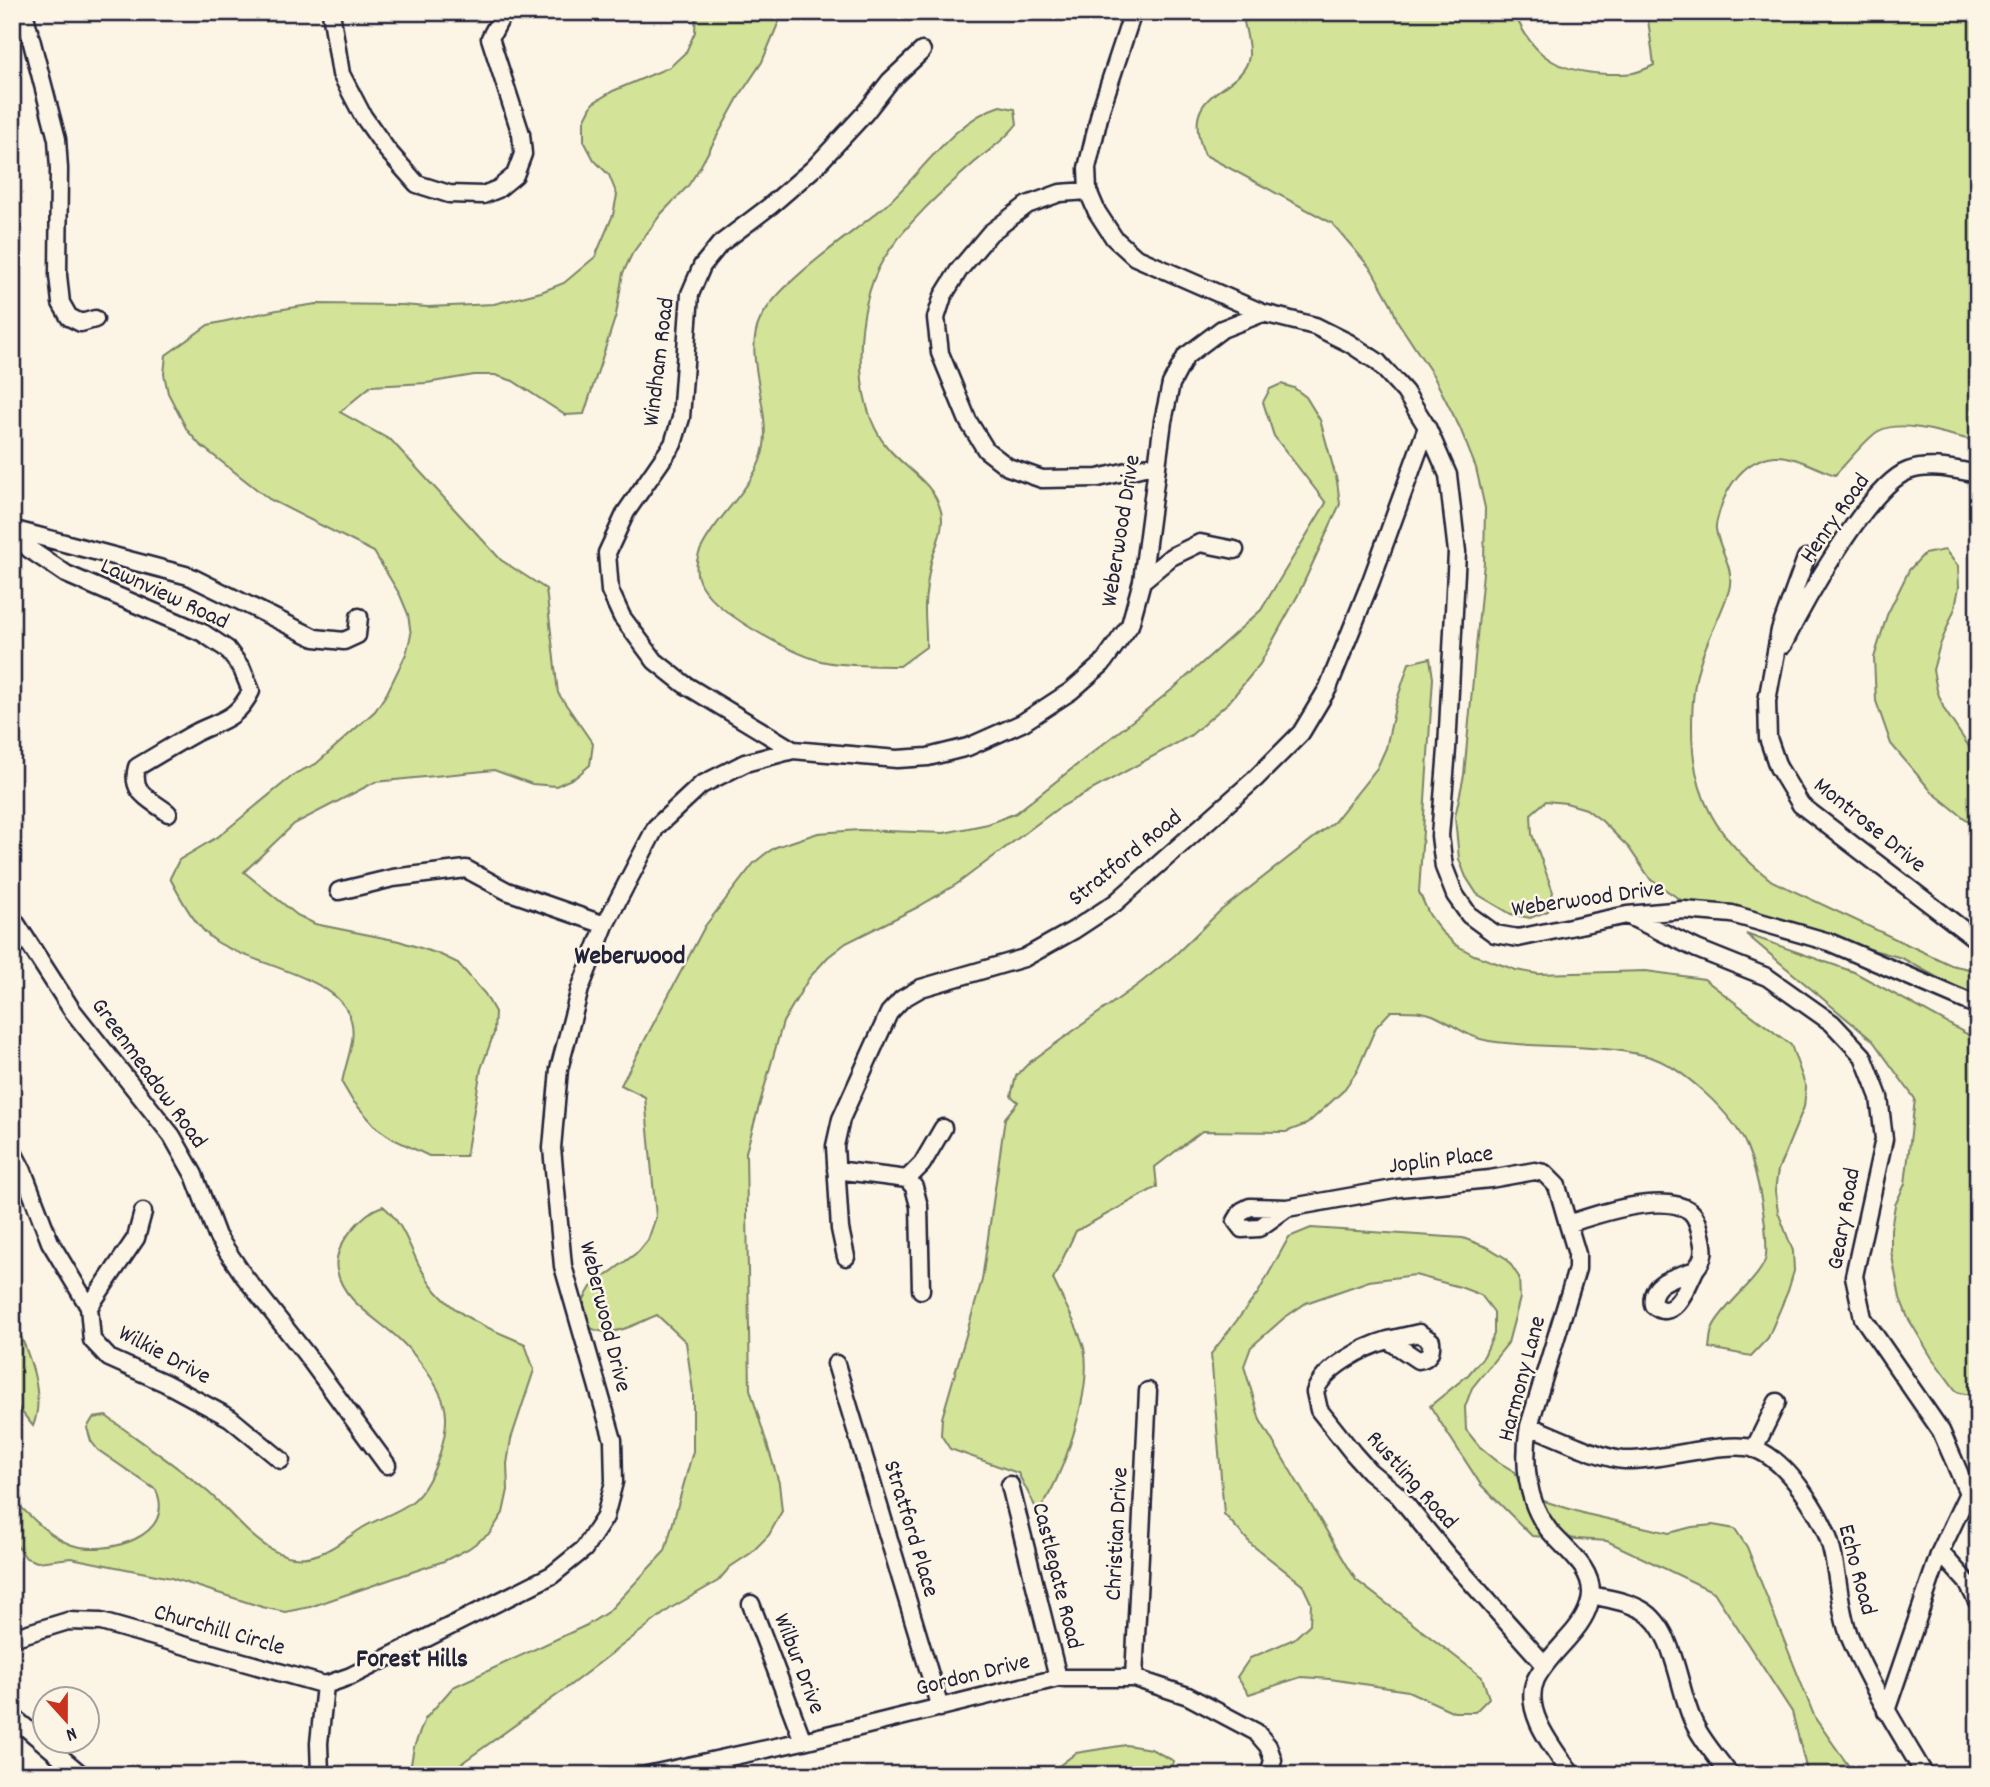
<svg xmlns="http://www.w3.org/2000/svg" width="1990" height="1787" viewBox="0 0 1990 1787" font-family="Dekko,sans-serif">
<style>
.green{fill:#d3e397;stroke:#7a8269;stroke-width:2}
.lines{fill:none;stroke-linecap:round;stroke-linejoin:round}
.minor-casing{stroke:#22223b;stroke-width:21}
.minor{stroke:#fcf5e5;stroke-width:16}
.labels{text-anchor:middle;dominant-baseline:central;stroke-width:5;stroke-linejoin:round;paint-order:stroke}
.street-label{font-size:24px;fill:#22223b;stroke:#fcf5e5}
.neighbourhood-label{font-size:26px;font-weight:bold;fill:#22223b;stroke:#fcf5e5}
</style>
<rect width="100%" height="100%" fill="#fcf5e5"/>
<filter id="ink" filterUnits="userSpaceOnUse"><feTurbulence type="fractalNoise" baseFrequency=".0143" numOctaves="2"/><feDisplacementMap in="SourceGraphic" scale="14" xChannelSelector="R" yChannelSelector="G"/><feConvolveMatrix kernelMatrix="1 2 1 2 8 2 1 2 1" color-interpolation-filters="sRGB"/></filter>
<g filter="url(#ink)">
<path class="green" d="M 696,12 L 783,12 L 762,62 L 738,98 L 699,169 L 688,186 L 661,214 L 632,254 L 623,273 L 616,315 L 584,414 L 565,415 L 513,381 L 495,375 L 474,375 L 427,383 L 371,386 L 340,412 L 392,441 L 501,560 L 546,589 L 558,693 L 593,744 L 590,765 L 576,777 L 556,786 L 532,784 L 494,770 L 375,782 L 294,824 L 244,872 L 297,915 L 315,924 L 399,941 L 439,954 L 458,963 L 485,994 L 495,1012 L 494,1033 L 481,1069 L 466,1156 L 429,1156 L 393,1139 L 377,1128 L 352,1100 L 342,1083 C 345,1063 357,1040 351,1020 C 339,976 255,966 217,942 C 196,928 182,901 170,878 L 179,860 L 219,836 L 296,773 L 316,764 L 375,711 L 387,693 L 406,654 L 411,635 L 408,614 L 400,595 L 374,552 L 269,499 L 199,444 L 187,430 L 168,393 L 164,374 L 166,355 L 208,325 L 277,310 L 316,304 L 402,305 L 428,307 L 494,304 L 541,292 L 564,283 L 595,257 L 613,215 L 617,195 L 609,175 L 594,160 L 584,141 L 584,121 L 593,103 L 613,91 L 670,67 L 686,52 L 695,32 Z
M 1242,12 L 1514,12 C 1533,58 1559,72 1607,74 C 1629,74 1634,75 1654,65 L 1647,12 L 1978,12 L 1978,442 C 1952,436 1901,417 1877,432 C 1865,440 1846,464 1835,475 C 1817,469 1794,455 1775,456 C 1744,459 1726,487 1719,513 C 1718,518 1715,524 1716,529 C 1719,551 1735,566 1729,590 C 1721,617 1705,642 1698,670 C 1693,688 1692,709 1692,728 C 1692,799 1717,838 1772,881 L 1951,965 L 1978,971 L 1978,1000 L 1902,958 L 1720,908 L 1684,902 L 1651,880 L 1629,848 L 1602,821 L 1586,809 L 1566,803 L 1546,801 L 1531,814 L 1532,834 L 1553,892 L 1548,911 L 1530,918 L 1511,914 L 1477,894 L 1466,877 L 1459,859 L 1455,817 L 1464,775 L 1484,562 L 1485,508 L 1476,468 L 1460,428 L 1433,375 L 1398,322 L 1390,302 L 1372,270 L 1332,223 L 1205,155 C 1175,87 1244,94 1249,56 C 1250,43 1244,25 1242,12 Z
M 1000,106 L 1015,109 L 1017,124 C 1005,140 989,150 974,163 C 941,192 907,222 883,260 C 855,306 850,403 887,447 C 905,469 933,481 941,511 C 945,528 936,545 931,562 C 929,572 927,583 926,594 C 923,611 927,629 926,647 L 900,666 C 875,665 846,667 821,661 C 790,653 711,611 699,581 C 694,569 697,555 703,545 C 720,512 758,484 764,446 C 770,406 743,354 760,320 C 778,282 851,235 885,206 C 921,174 954,120 1000,106 Z
M 1281,384 L 1294,388 L 1306,397 L 1320,420 L 1337,481 L 1340,504 L 1298,595 L 1260,664 L 1229,702 L 1190,736 L 1057,809 L 957,884 L 916,908 L 846,943 L 828,957 L 809,978 L 783,1022 L 746,1152 L 750,1389 L 779,1483 L 782,1511 L 769,1535 L 751,1553 L 730,1567 L 718,1581 L 671,1608 L 560,1693 L 452,1770 L 451,1775 L 409,1775 L 414,1747 L 425,1719 L 453,1687 L 587,1625 L 609,1611 L 665,1551 L 693,1451 L 693,1392 L 686,1342 L 657,1315 C 635,1324 611,1340 589,1327 L 584,1313 L 584,1299 L 591,1287 L 639,1251 L 648,1240 L 656,1217 L 645,1097 L 621,1085 L 705,926 L 754,863 L 765,854 L 776,847 L 818,833 L 859,830 L 944,833 L 988,824 L 1016,813 L 1174,688 L 1261,610 L 1326,503 L 1274,436 L 1263,402 L 1270,389 Z
M 1945,550 L 1958,566 L 1959,587 L 1955,608 L 1939,648 L 1933,670 L 1937,690 L 1944,709 L 1978,760 L 1978,829 L 1932,792 L 1891,744 L 1876,701 L 1874,658 L 1887,615 L 1909,570 L 1924,554 Z
M 1430,658 L 1433,678 L 1419,892 L 1429,914 L 1441,931 L 1456,945 L 1474,955 L 1516,970 L 1538,974 L 1646,971 L 1704,979 L 1791,1045 L 1806,1087 L 1804,1107 L 1778,1170 L 1775,1191 L 1778,1212 L 1793,1251 L 1794,1271 L 1788,1291 L 1768,1338 L 1751,1356 L 1709,1348 C 1710,1342 1710,1333 1713,1327 C 1722,1306 1764,1276 1766,1256 C 1768,1227 1758,1174 1747,1147 C 1734,1115 1681,1065 1647,1056 C 1596,1043 1542,1049 1489,1041 C 1469,1038 1456,1026 1437,1017 C 1423,1010 1406,1011 1391,1011 L 1376,1027 L 1357,1071 L 1343,1091 L 1307,1124 L 1286,1132 L 1202,1131 L 1155,1167 L 1157,1187 L 1076,1231 L 1053,1279 C 1062,1299 1079,1328 1084,1348 C 1093,1389 1063,1479 1038,1512 L 1018,1473 L 950,1449 L 941,1435 L 942,1418 L 982,1280 L 1005,1118 L 1018,1102 L 1011,1096 L 1016,1076 L 1030,1062 L 1139,984 L 1175,955 L 1220,911 L 1334,822 L 1377,768 L 1386,748 L 1396,703 L 1409,663 Z
M 1746,934 L 1854,972 L 1978,1040 L 1978,1397 L 1957,1392 L 1932,1358 L 1908,1318 L 1900,1298 L 1891,1251 L 1891,1229 L 1895,1205 L 1905,1184 L 1915,1099 L 1873,1041 Z
M 383,1206 C 402,1222 408,1243 419,1265 C 445,1314 478,1323 525,1344 L 534,1370 L 511,1439 L 507,1464 L 508,1490 L 503,1513 L 490,1533 L 468,1549 L 444,1561 L 310,1607 L 285,1612 L 262,1607 L 171,1578 L 71,1558 L 37,1562 L 26,1558 L 12,1539 L 12,1498 C 29,1515 49,1537 72,1545 C 106,1556 177,1537 156,1490 L 98,1450 L 91,1441 L 87,1428 L 93,1418 L 106,1416 C 140,1441 176,1465 208,1492 C 241,1520 274,1577 326,1551 C 338,1545 350,1536 362,1528 C 378,1518 398,1513 413,1501 C 433,1485 452,1429 444,1404 C 438,1383 415,1354 399,1339 C 378,1319 342,1301 337,1270 C 332,1247 362,1212 383,1206 Z
M 1311,1228 L 1463,1238 L 1489,1248 L 1507,1259 L 1519,1277 L 1520,1298 L 1508,1343 L 1472,1388 L 1465,1407 L 1466,1430 L 1479,1446 L 1497,1461 L 1515,1472 L 1524,1495 L 1586,1514 L 1669,1533 L 1692,1527 L 1713,1525 L 1735,1529 L 1747,1547 L 1815,1718 L 1855,1775 L 1808,1775 L 1792,1712 L 1714,1592 L 1607,1541 L 1532,1536 L 1481,1485 L 1430,1406 L 1468,1375 L 1484,1356 L 1494,1334 L 1494,1312 L 1481,1295 L 1460,1287 L 1415,1275 L 1369,1281 L 1306,1303 L 1284,1318 L 1251,1347 L 1244,1366 L 1260,1420 L 1356,1580 L 1482,1677 L 1489,1698 L 1475,1712 L 1454,1712 L 1408,1691 L 1330,1679 L 1301,1677 L 1249,1694 L 1237,1677 L 1250,1658 L 1294,1639 L 1310,1624 L 1311,1603 L 1302,1584 L 1252,1545 L 1224,1514 L 1211,1354 L 1258,1293 L 1289,1237 Z
M 12,1315 C 26,1348 47,1392 33,1426 L 12,1400 Z
M 1126,1745 L 1151,1749 L 1174,1761 L 1169,1775 L 1047,1775 L 1076,1753 Z"/>
<g class="lines">
<g class="minor-casing">
<path id="minor" d="M 24,12 L 57,139 L 59,169 L 58,275 L 61,303 L 69,317 L 81,323 L 95,319
M 331,12 L 341,74 L 363,116 L 387,150 L 417,184 L 449,194 L 483,195 L 498,189 L 515,175 L 523,154 L 521,134 L 490,38 L 504,12
M 1133,12 L 1101,109 L 1087,168 L 1088,191 L 1097,212 L 1114,238 L 1135,257 L 1263,313
M 1088,191 L 1060,193 L 1027,205 L 990,233 L 959,270 L 943,296 L 936,318 L 940,353 L 968,421 L 986,450 L 1008,467 L 1042,479 L 1098,478 L 1157,464
M 15,530 L 189,576 L 315,638 L 344,641 L 357,635 L 359,617
M 18,531 L 29,549 L 66,574 L 203,633 L 227,649 L 242,669 L 251,691 C 236,721 220,720 195,733 C 175,744 156,756 137,767 C 130,793 150,799 168,813
M 1806,558 L 1780,630 L 1767,701 L 1768,738 L 1778,767 L 1801,805 L 1978,941
M 1142,581 L 1171,557 L 1200,543 L 1235,550
M 1783,645 C 1802,606 1869,485 1908,471 C 1930,463 1956,470 1978,474
M 793,750 L 684,684 L 655,661 L 622,617 L 610,591 L 607,553 L 626,512 L 673,444 L 681,418 L 690,294 L 702,266 L 720,244 L 770,206 L 814,168 L 865,113 L 890,81 L 922,51
M 339,891 L 393,878 L 466,869 L 507,891 L 605,925
M 1629,916 L 1697,949 L 1767,977 L 1832,1023 L 1863,1056 L 1879,1097 L 1884,1139 L 1854,1276 L 1863,1318 L 1941,1431 L 1968,1493 L 1940,1552 L 1886,1711
M 12,917 L 72,1010 L 172,1136 L 194,1175 L 217,1236 L 244,1276 L 305,1353 L 387,1465
M 12,1150 L 23,1171 L 50,1242 L 89,1307 L 92,1340 L 109,1358 L 165,1383 L 230,1418 L 281,1460
M 836,1170 L 907,1179
M 907,1179 L 914,1187 L 919,1206 L 921,1290
M 907,1179 L 922,1164 L 943,1128
M 1287,1208 L 1259,1228 L 1242,1229 L 1236,1221 L 1242,1211 L 1250,1207 L 1287,1208 L 1399,1188 L 1490,1179 L 1535,1171 L 1544,1173 L 1557,1186 L 1568,1224
M 846,1257 L 840,1229 L 835,1146 L 841,1119 L 889,1013 L 902,999 L 921,988 L 1024,958 L 1074,930 L 1115,903 L 1255,779 L 1301,733 L 1328,688 L 1371,581 L 1427,427
M 1695,1270 C 1688,1285 1674,1324 1653,1305 C 1649,1281 1677,1277 1695,1270 Z
M 89,1307 L 136,1238 L 143,1212
M 1419,1333 L 1431,1341 C 1432,1351 1429,1359 1418,1360 L 1388,1340 Z
M 1388,1340 C 1364,1347 1324,1367 1315,1392 L 1319,1410 L 1353,1453 L 1369,1471 L 1398,1495 L 1447,1555 L 1545,1665
M 836,1364 L 940,1708
M 1529,1426 C 1553,1435 1601,1459 1624,1460 C 1658,1462 1726,1439 1755,1449 C 1787,1460 1823,1516 1831,1547 C 1839,1577 1839,1612 1851,1640 C 1871,1687 1899,1731 1925,1775
M 1754,1449 L 1777,1402
M 1010,1485 L 1058,1678
M 1940,1552 L 1967,1582 L 1978,1603
M 1591,1595 C 1608,1599 1627,1601 1642,1610 C 1675,1628 1678,1690 1693,1721 C 1701,1740 1718,1758 1730,1775
M 751,1604 L 803,1741
M 12,1638 L 68,1621 L 101,1622 L 325,1685
M 1134,1678 L 1148,1391
M 325,1685 L 351,1676 L 552,1575 L 584,1549 L 605,1517 L 614,1482 L 613,1440 L 563,1266 L 552,1148 L 559,1069 L 580,989 L 605,925 L 656,827 L 701,785 L 745,763 L 793,750 L 897,759 L 928,757 L 968,747 L 1022,723 L 1071,691 L 1102,664 L 1130,625 L 1142,581 L 1163,421 L 1171,384 L 1186,356 L 1222,329 L 1263,313 L 1315,326 L 1349,343 L 1378,362 L 1405,392 L 1427,427 L 1448,475 L 1457,552 L 1447,749 L 1440,836 L 1444,867 L 1455,895 L 1469,915 L 1495,934 L 1518,938 L 1627,915 L 1684,910 L 1732,914 L 1829,942 L 1978,1006
M 12,1716 L 82,1775
M 320,1775 L 319,1743 L 325,1685
M 647,1775 L 803,1741 L 1058,1678 L 1134,1678 L 1188,1696 L 1256,1732 L 1268,1746 L 1273,1760 L 1269,1775
M 1572,1775 C 1555,1750 1521,1711 1536,1679 C 1544,1663 1558,1650 1569,1637 C 1580,1625 1590,1611 1591,1594 C 1592,1566 1564,1549 1548,1529 C 1526,1501 1523,1460 1529,1426 L 1577,1269 L 1577,1254 L 1568,1224 C 1597,1214 1663,1192 1690,1211 C 1697,1217 1699,1226 1701,1235 C 1705,1250 1705,1258 1695,1270"/>
</g>
<use href="#minor" class="minor"/>
</g>
</g>
<g class="labels">
<g class="street-label">
<text transform="translate(660 362) rotate(-83)">Windham Road</text>
<text transform="translate(1836 519) rotate(-55)">Henry Road</text>
<text transform="translate(1122 531) rotate(-81)">Weberwood Drive</text>
<text transform="translate(164 595) rotate(25)">Lawnview Road</text>
<text transform="translate(1869 826) rotate(39)">Montrose Drive</text>
<text transform="translate(1126 859) rotate(-39)">Stratford Road</text>
<text transform="translate(1588 900) rotate(-8)">Weberwood Drive</text>
<text transform="translate(148 1074) rotate(54)">Greenmeadow Road</text>
<text transform="translate(1441 1161) rotate(-7)">Joplin Place</text>
<text transform="translate(1845 1219) rotate(-80)">Geary Road</text>
<text transform="translate(604 1317) rotate(76)">Weberwood Drive</text>
<text transform="translate(164 1356) rotate(28)">Wilkie Drive</text>
<text transform="translate(1523 1379) rotate(-75)">Harmony Lane</text>
<text transform="translate(1411 1481) rotate(48)">Rustling Road</text>
<text transform="translate(910 1529) rotate(73)">Stratford Place</text>
<text transform="translate(1118 1534) rotate(-87)">Christian Drive</text>
<text transform="translate(1856 1570) rotate(75)">Echo Road</text>
<text transform="translate(1056 1576) rotate(76)">Castlegate Road</text>
<text transform="translate(219 1631) rotate(16)">Churchill Circle</text>
<text transform="translate(798 1664) rotate(69)">Wilbur Drive</text>
<text transform="translate(973 1676) rotate(-14)">Gordon Drive</text>
</g>
<g class="neighbourhood-label">
<text x="630" y="957">Weberwood</text>
<text x="412" y="1660">Forest Hills</text>
</g>
</g>
<rect width="1990" height="1787" fill="none" stroke="#fcf5e5" stroke-width="42"/>
<rect x="21" y="21" width="1948" height="1745" fill="none" stroke="#22223b" stroke-width="2.5" filter="url(#ink)"/>
<g transform="translate(66 1720) rotate(159)"><circle r="33" fill="#fcf5e5" stroke="#a5a1a1" stroke-width="2"/>
<path d="M0-5L12 26L0 18L-12 26Z" fill="#c8321e"/>
<text y="-10" font-size="19" font-weight="bold" text-anchor="middle" fill="#22223b">N</text>
</g>
</svg>
